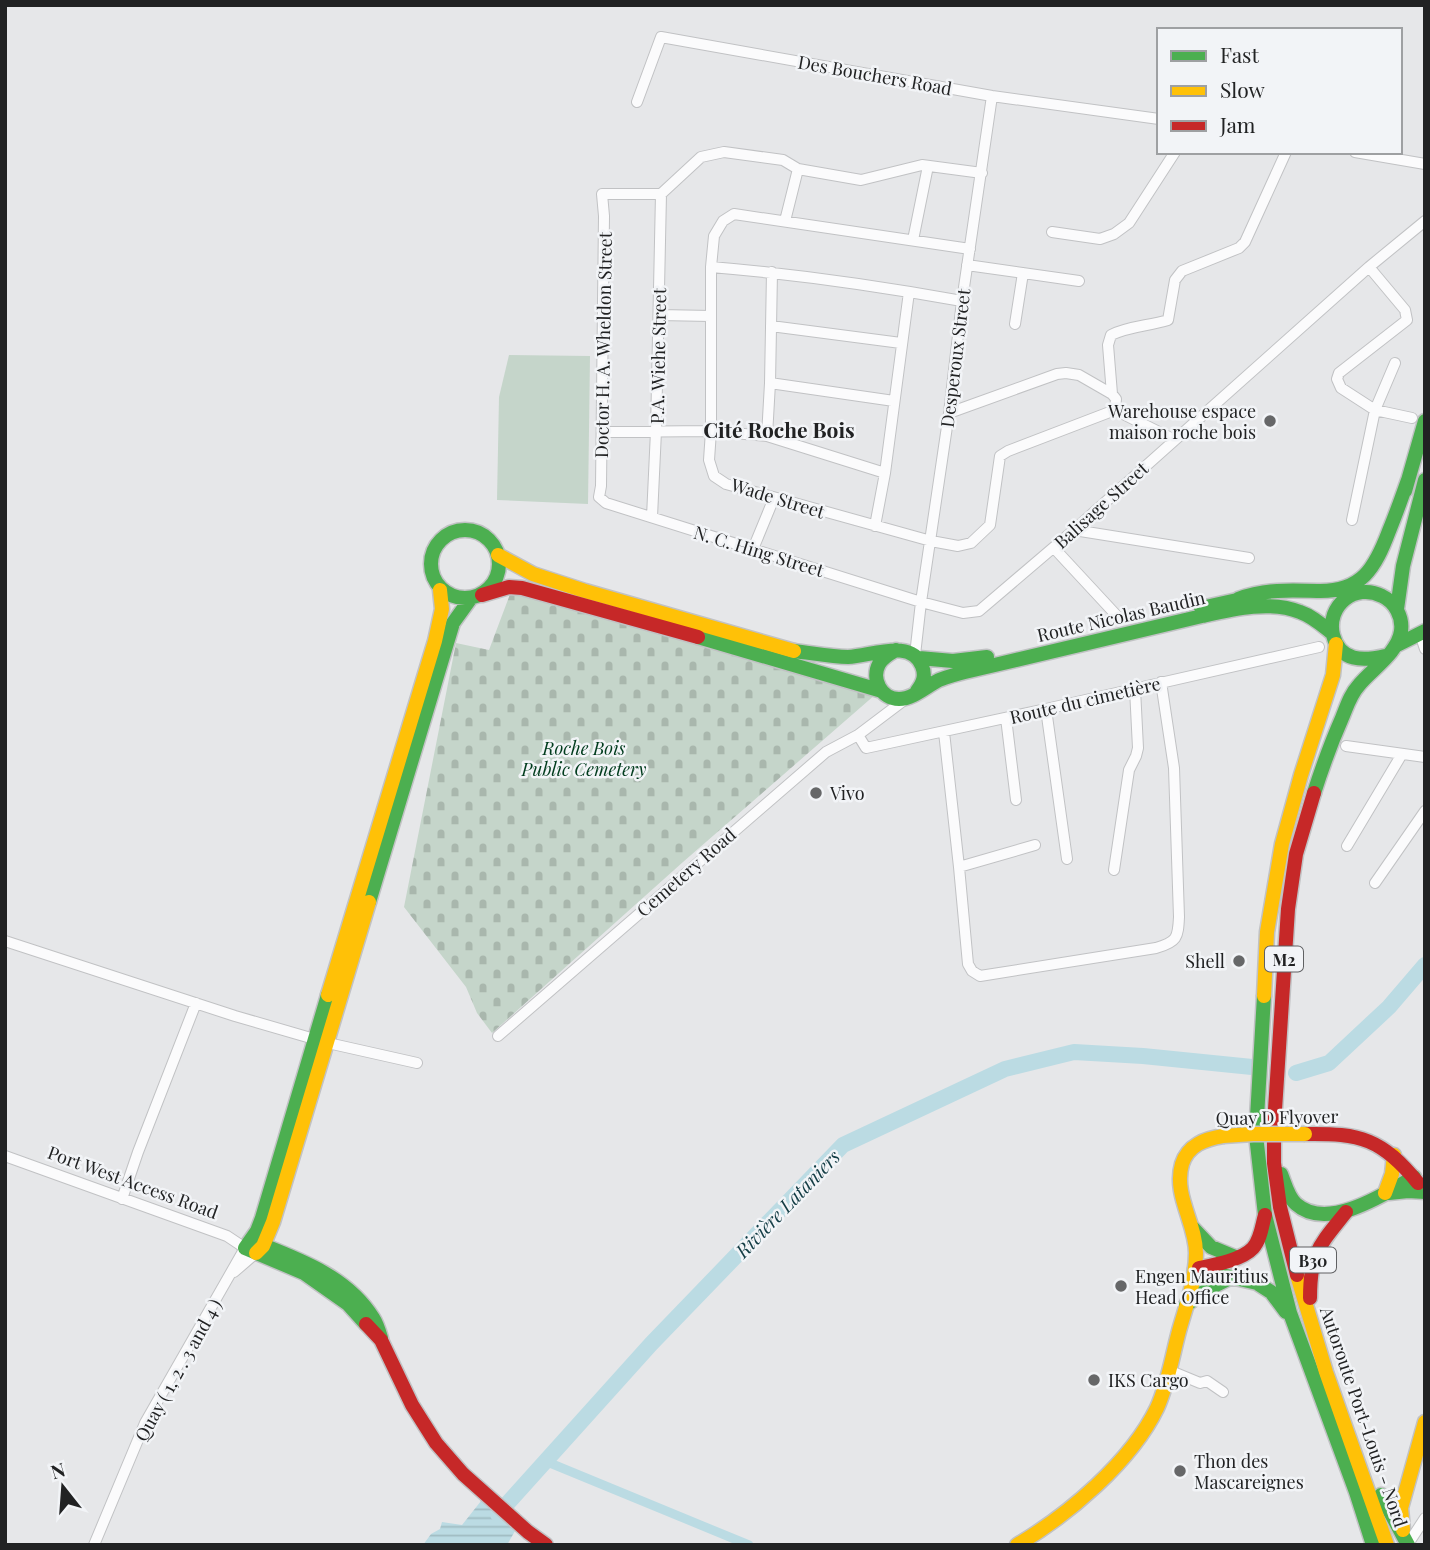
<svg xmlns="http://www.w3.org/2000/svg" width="1430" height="1550" viewBox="0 0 1430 1550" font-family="'Playfair Display',serif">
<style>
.cemetery{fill:url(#cemetery-stones)}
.pitch{fill:#c5d5ca}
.water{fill:url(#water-rules)}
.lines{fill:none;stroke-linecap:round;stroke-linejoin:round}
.canal{stroke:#bbdbe3;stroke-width:9}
.river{stroke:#bbdbe3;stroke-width:16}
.street-casing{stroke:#c1c2c4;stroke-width:12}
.fast-casing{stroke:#c1c2c4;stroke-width:17}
.slow-casing{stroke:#c1c2c4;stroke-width:17}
.jam-casing{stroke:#c1c2c4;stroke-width:17}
.street{stroke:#fbfbfc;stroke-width:10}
.fast{stroke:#4caf50;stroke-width:14}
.slow{stroke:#ffc107;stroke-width:14}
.jam{stroke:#c62828;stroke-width:14}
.slow-bridge-casing{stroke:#c1c2c4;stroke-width:17;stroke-linecap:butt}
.slow-bridge{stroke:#ffc107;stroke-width:14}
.poi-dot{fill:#666768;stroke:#f2f4f7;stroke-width:2.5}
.labels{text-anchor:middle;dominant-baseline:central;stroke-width:5;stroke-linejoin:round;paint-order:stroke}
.shield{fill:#f2f4f7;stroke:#606163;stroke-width:2}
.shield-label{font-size:16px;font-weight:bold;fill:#212223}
.street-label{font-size:18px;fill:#212223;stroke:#f2f4f7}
.poi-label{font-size:18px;fill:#212223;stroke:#f2f4f7;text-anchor:start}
.park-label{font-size:18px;font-style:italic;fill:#013c1d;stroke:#f2f4f7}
.water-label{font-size:19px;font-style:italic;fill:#123c44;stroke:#f2f4f7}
.quarter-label{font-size:21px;font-weight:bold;fill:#212223;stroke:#f2f4f7}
</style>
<defs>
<pattern id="cemetery-stones" width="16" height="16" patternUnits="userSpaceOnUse" patternTransform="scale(1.75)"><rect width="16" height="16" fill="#c5d5ca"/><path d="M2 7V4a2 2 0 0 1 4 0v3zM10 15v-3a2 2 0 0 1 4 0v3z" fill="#a9b7ad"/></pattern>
<pattern id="water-rules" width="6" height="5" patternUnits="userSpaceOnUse" patternTransform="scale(1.75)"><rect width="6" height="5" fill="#bbdbe3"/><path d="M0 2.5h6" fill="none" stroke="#a0bcc2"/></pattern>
</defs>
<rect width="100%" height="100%" fill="#e6e7e9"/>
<path class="cemetery" d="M 512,589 L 876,694 L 683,862 L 492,1033 L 477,1013 L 466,987 L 404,907 L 456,643 L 489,650 Z"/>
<path class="pitch" d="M 509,355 L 590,356 L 588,504 L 497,500 L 499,397 Z"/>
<path class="water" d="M 481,1501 L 498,1514 L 515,1531 L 507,1545 L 423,1545 L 431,1534 L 440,1529 L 442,1522 L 462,1525 Z"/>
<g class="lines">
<path class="canal" d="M 545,1461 L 749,1545"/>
<path class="river" d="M 1296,1073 L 1329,1063 L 1389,1007 L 1425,965
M 498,1514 L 651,1344 L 843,1145 L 1005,1069 L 1074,1052 L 1143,1056 L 1252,1067"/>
<g class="street-casing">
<path id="street" d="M 637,102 L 661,37 L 992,96 L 1159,119
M 1355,152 L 1425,164
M 982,173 L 922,165 L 861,180 L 798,169 L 783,160 L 724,152 L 701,157 L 661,194 L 602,194 L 604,216 L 601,486 L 599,497 L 606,503 L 921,602 L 963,613 L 979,611 L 1074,530 L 1369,267 L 1425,221
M 785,221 L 798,169
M 1052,232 L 1100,239 L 1114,234 L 1129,223 L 1175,152
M 913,240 L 928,166
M 970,249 L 734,214 L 723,221 L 714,236 L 711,267 L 711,431 L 709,460 L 714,476 L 726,484 L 931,541 L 958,546 L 971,543 L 990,525 L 1000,456 L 1008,451 L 1115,410 L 1175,440
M 967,265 L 1079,281
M 711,267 C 795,274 879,286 962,301
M 1369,267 L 1405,310 L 1407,320 L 1339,373 L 1337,379 L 1341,388 L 1375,410 L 1412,418
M 659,315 L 711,316
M 1015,324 L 1023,273
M 771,326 L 901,343
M 770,383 L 894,401
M 1112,394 L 1108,345 L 1111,335 C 1129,326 1149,326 1168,320 L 1175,280 L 1182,271 L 1239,248 L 1245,242 L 1286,152
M 949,413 L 1057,374 L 1066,373 L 1079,375 L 1112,394 L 1116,399 L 1115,410
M 602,432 L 711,431 L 767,436 L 885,473
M 767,436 L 770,383 L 772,272
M 652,517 L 656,431 L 661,194
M 1352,520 L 1375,410 L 1395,363
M 875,526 L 885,473 L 909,292
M 1074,530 L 1249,558
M 1054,548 L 1118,617
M 753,549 L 774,498
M 1420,634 L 1425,649
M 915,655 L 921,602 L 949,413 L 962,301 L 992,96
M 1046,709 L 1067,859
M 1006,718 L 1016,800
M 944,732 L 959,867 L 968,964 L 972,971 L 980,976 L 1156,948 C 1177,942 1178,938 1179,917 L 1174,768 L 1161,682
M 858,735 L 866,748 L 1046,709 L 1319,647
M 1346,746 L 1425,757
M 1347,846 L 1402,754
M 959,867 L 1035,845
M 1114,870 L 1129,770 L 1136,756 L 1138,748 L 1135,689
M 1375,883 L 1425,811
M 5,941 L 235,1016 L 328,1043 L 417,1063
M 498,1036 L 826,752 L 858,735 L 907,698
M 5,1156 L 227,1236 L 245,1248 L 145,1423 L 94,1545
M 122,1199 L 138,1152 L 196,1003
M 234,1272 L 256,1253
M 1171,1371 L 1200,1383 L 1207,1381 L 1223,1392
M 1408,1544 L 1425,1518"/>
</g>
<g class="fast-casing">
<path id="fast" d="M 1405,491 L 1425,421
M431 564a34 34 0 1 1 68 0a34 34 0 1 1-68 0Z
M 1238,599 C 1265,589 1290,590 1318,591 C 1362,592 1375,568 1389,531 C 1396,514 1402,497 1408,480
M 1201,608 L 1246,598
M 1397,609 L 1403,566 L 1425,480
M 698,637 L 882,691
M 1395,646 L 1425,631
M 896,650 C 889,654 883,657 879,664 C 871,679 881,699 899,699 C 913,699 927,686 939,680 C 947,677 956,674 965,672 L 1202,616 C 1233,609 1270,600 1300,612 C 1312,616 1322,625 1332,633
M 794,651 C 812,653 831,657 848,657 C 872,656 911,638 922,666 C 926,676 923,683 917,691
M 919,658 L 953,661 L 987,657
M 1314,793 C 1322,768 1331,743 1342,718 C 1347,706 1350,695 1359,685 C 1372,669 1398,653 1401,631 C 1403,617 1395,602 1382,596 C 1355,582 1326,606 1333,635 C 1340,662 1363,661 1385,656
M 369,902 L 453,623 L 471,598
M 328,995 L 262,1218 L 257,1231 L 245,1248 L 304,1273 L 348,1304 L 366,1324
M 1264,996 L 1256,1135 L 1265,1215 L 1290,1313 L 1356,1492 L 1373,1545
M 1281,1174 C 1285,1184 1288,1197 1296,1204 C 1327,1232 1385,1194 1414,1177
M 1389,1193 L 1408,1191 L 1425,1192
M 1193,1228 L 1211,1247 L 1235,1257
M 255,1242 C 298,1259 347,1276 373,1318 C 377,1324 379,1331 381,1338
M 1195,1269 L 1257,1283 L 1271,1292 L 1286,1312
M 1186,1305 L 1208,1289 L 1232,1277
M 1381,1495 L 1408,1545"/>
</g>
<g class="slow-casing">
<path id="slow" d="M 498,555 L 533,574 L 585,591 L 794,651
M 328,995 L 435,641 L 442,609 L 440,590
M 1264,996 L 1267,932 L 1282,844 L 1301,775 L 1333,675 L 1336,644
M 1385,1193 L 1392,1174 L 1394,1155
M 256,1253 L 263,1246 L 273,1222 L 369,902
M 1297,1275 L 1326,1372 L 1387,1545
M 1403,1530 L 1401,1508 L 1425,1422
M 1017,1545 C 1068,1515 1131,1462 1157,1408 C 1168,1384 1172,1357 1179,1331 C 1186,1306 1196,1280 1196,1253 C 1196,1223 1173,1195 1182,1164 C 1188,1145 1205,1139 1223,1136"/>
</g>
<g class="jam-casing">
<path id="jam" d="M 482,595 L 509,587 L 522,588 L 698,637
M 1305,1134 C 1361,1133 1382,1139 1418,1183
M 1199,1268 C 1214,1265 1242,1260 1253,1248 C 1261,1239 1262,1225 1265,1215
M 1297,1275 L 1280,1207 L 1274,1163 L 1274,1125 L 1288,909 L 1296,854 L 1314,793
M 1310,1298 C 1310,1253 1319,1246 1346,1212
M 366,1324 L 381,1340 L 412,1405 L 436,1443 L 463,1474 L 528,1532 L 546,1545"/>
</g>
<use href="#street" class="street"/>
<use href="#fast" class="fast"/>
<use href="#slow" class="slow"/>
<use href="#jam" class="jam"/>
<g class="slow-bridge-casing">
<path id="slow-bridge" d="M 1223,1136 L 1253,1134 L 1305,1134"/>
</g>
<use href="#slow-bridge" class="slow-bridge"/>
</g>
<g class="poi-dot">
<circle cx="1270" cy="421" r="7"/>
<circle cx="816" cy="793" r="7"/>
<circle cx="1239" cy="961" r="7"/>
<circle cx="1121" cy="1286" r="7"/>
<circle cx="1094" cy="1380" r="7"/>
<circle cx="1180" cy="1471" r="7"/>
</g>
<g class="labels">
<g class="shield">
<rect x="1265" y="946.5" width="38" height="25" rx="5"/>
<rect x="1290" y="1247.5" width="46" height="25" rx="5"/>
</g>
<g class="shield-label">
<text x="1284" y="959">M2</text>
<text x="1313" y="1260">B30</text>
</g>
<g class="street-label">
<text transform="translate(875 75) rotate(10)">Des Bouchers Road</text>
<text transform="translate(603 345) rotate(-89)">Doctor H. A. Wheldon Street</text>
<text transform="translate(658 356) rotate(-89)">P.A. Wiehe Street</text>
<text transform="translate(955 358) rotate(-83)">Desperoux Street</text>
<text transform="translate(778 498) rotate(17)">Wade Street</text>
<text transform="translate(1101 505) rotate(-42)">Balisage Street</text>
<text transform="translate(759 551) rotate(17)">N. C. Hing Street</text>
<text transform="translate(1121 616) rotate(-13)">Route Nicolas Baudin</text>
<text transform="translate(1085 700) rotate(-13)">Route du cimetière</text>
<text transform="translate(686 872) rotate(-41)">Cemetery Road</text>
<text transform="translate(1277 1117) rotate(-1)">Quay D Flyover</text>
<text transform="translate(133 1182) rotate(20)">Port West Access Road</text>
<text transform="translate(178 1370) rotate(-61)">Quay ( 1, 2 . 3 and 4 )</text>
<text transform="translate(1364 1417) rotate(71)">Autoroute Port-Louis - Nord</text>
</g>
<g class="poi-label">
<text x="1256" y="411" text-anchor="end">Warehouse espace<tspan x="1256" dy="21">maison roche bois</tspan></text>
<text x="830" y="793">Vivo</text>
<text x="1225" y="961" text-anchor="end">Shell</text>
<text x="1135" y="1276">Engen Mauritius<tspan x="1135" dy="21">Head Office</tspan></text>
<text x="1108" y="1380">IKS Cargo</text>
<text x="1194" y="1461">Thon des<tspan x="1194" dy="21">Mascareignes</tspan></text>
</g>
<g class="park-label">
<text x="584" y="748">Roche Bois<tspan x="584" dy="21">Public Cemetery</tspan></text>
</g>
<g class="water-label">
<text transform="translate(787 1203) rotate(-46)">Rivière Lataniers</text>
</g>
<g class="quarter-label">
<text x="779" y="429">Cité Roche Bois</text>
</g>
</g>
<rect width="1430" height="1550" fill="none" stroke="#212223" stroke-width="14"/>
<rect x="1157" y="28" width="245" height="126" fill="#f2f4f7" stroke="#9ea0a2" stroke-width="2"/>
<rect x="1171" y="51" width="35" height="10" fill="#4caf50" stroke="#9ea0a2" stroke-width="2"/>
<text x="1220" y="63" font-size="21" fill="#212223">Fast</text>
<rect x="1171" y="86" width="35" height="10" fill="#ffc107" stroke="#9ea0a2" stroke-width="2"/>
<text x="1220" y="98" font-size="21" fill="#212223">Slow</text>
<rect x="1171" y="121" width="35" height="10" fill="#c62828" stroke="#9ea0a2" stroke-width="2"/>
<text x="1220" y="133" font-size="21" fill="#212223">Jam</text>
<g transform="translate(63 1487) rotate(343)" stroke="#f2f4f7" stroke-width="5" paint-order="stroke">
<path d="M0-5L12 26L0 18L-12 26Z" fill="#212223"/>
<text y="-10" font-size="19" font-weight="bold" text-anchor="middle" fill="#212223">N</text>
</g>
</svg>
